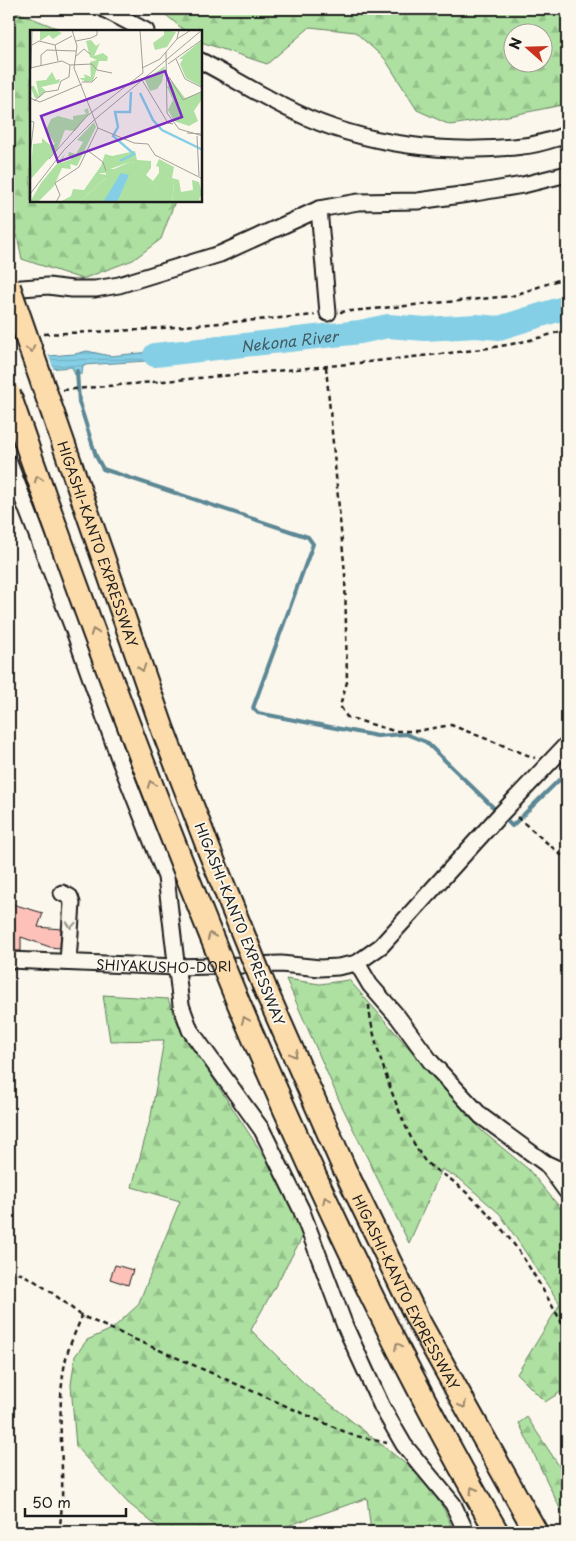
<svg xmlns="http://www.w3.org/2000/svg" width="576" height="1541" viewBox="0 0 576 1541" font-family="'Playpen Sans',sans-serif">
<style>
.forest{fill:url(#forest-firs);stroke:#647e5e;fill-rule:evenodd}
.water{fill:url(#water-rules);stroke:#5b8795}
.pier{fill:#fbf7ec}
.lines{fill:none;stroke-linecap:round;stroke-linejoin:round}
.stream{stroke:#5b8795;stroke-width:4}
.river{stroke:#85cfe6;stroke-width:24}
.building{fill:#fdc1ba;stroke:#1c1c1c}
.minor-casing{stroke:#1c1c1c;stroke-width:19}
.highway-casing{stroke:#1c1c1c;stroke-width:26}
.path{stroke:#1c1c1c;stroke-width:2.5;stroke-dasharray:5 4;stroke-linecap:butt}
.minor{stroke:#fbf7ec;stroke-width:15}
.highway{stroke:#fddcac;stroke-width:22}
.highway-bridge-casing{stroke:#1c1c1c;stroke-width:26;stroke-linecap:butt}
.highway-bridge{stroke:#fddcac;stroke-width:22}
.oneway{stroke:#98866b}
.oneway2{stroke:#97948e}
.labels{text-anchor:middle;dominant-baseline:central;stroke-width:4;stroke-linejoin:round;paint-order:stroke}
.street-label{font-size:14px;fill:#1c1c1c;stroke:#fbf7ec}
.water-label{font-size:15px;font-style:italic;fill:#415b63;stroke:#fbf7ec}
.inset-river{fill:none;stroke:#85cfe6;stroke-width:2.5}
.inset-road{fill:none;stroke:#a29f99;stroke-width:1}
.view{fill:#7b2cbf;fill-opacity:0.15;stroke:#7b2cbf;stroke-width:2.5}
.inset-edge{fill:none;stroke:#1c1c1c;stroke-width:2.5}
</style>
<defs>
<pattern id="forest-firs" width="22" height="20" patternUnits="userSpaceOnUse" patternTransform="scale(1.25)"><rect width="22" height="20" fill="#ade0a1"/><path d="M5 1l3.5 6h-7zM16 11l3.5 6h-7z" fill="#94c08a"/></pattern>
<pattern id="water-rules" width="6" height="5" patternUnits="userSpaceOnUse" patternTransform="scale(1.25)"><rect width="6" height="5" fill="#85cfe6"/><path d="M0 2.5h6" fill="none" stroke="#72b1c5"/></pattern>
</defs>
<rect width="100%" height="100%" fill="#fbf7ec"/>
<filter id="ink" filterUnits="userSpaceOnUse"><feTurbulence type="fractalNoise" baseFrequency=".02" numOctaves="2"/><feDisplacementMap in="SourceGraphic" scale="10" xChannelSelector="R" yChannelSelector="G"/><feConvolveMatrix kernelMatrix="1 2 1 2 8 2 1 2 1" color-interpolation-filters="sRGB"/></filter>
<g filter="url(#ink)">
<path class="forest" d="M 9,9 L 64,31 L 31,31 L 31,201 L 175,201 L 161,239 L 133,260 L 82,279 L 22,259 L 9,196 Z
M 159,9 L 567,9 L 567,104 L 503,117 L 450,125 L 417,110 L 385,59 L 355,32 L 310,27 L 267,64 L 201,42 L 201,31 L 185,31 ZM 514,32 L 544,32 L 544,62 L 514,62 Z
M 286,979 L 320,984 L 349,980 L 482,1131 L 528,1169 L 567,1216 L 567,1388 L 545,1402 L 517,1374 L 560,1304 L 500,1214 L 461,1180 L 442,1169 L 409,1243 L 339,1100 Z
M 103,995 L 168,999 L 180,1028 L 309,1225 L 251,1330 L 305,1384 L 421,1476 L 444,1509 L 454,1532 L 371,1532 L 367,1498 L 270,1532 L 164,1532 L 128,1503 L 76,1447 L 71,1385 L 75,1356 L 87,1340 L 112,1329 L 138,1305 L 180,1201 L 132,1187 L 151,1116 L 164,1040 L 110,1041 Z
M 527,1417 L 567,1478 L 567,1523 L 519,1423 Z"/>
<path class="water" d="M 191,348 L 178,359 L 83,365 L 82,374 L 75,375 L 72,367 L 9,372 L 9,359 L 75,354 L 87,351 L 110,356 Z"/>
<path class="pier" d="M 48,354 L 54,370 L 9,375 L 9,356 Z"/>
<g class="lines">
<path class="stream" d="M 77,371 L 79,402 L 96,456 L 103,469 L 308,537 L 313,544 L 253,708 L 258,713 L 377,736 L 406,734 L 426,742 L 497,811
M 502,816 L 512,826 L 559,780 L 567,783"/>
<path class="river" id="s1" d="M 155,355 L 360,332 L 388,326 L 425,329 L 476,326 L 499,328 L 567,307"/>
</g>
<path class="building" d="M 9,903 L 43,913 L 38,927 L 61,929 L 60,948 L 50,947 L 21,937 L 21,951 L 9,951 Z
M 115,1265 L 133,1270 L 128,1285 L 110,1279 Z"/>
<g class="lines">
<g class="minor-casing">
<g id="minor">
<path d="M 104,9 L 146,31"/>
<path d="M 201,61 C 233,78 263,97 295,112 C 363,145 448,155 523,146 C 538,145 553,139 567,135"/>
<path d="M 319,209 L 328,313"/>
<path d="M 9,289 L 48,286 L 72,289 L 95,289 L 119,285 L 220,254 L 319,209 L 358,202 L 418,201 L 475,193 L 523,185 L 567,174"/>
<path d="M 9,463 L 73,628 L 120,761 L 166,877 L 181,1005 L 190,1030 L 262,1130 L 301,1209 L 345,1326 L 382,1407 L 404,1445 L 453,1504 L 466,1532"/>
<path d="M 62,893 L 70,897 L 72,903 L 68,962"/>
<path id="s2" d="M 9,960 L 177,967 L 281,964 L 320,968 L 338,967 L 357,963 L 381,946 L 497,818 L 567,744"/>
<path d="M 357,963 L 370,985 L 398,1017 L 431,1062 L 481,1116 L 545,1163 L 567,1173"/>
<path d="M 548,1166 L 567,1192"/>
</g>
</g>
<g class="highway-casing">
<g id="highway">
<path id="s3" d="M 267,993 L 344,1168 L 418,1320 L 536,1532"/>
<path d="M 236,997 C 313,1179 398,1361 497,1532"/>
</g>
</g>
<path class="path" d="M 340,312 L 512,296 L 567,277
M 44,334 L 138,330 L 315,315
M 326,367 L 345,574 L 347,682 L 340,706 L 347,717 L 394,731 L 417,731 L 451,725 L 535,758
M 63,390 C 174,380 285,371 396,359 C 453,352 512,349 567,329
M 517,817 L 567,860
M 369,1005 C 370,1038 404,1135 425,1161 C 431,1168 442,1173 450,1179 C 471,1195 492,1216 509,1238 C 531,1266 548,1300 567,1331
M 9,1270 C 33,1275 62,1301 82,1316 L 352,1435 L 387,1443
M 59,1532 C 68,1476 54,1419 65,1363 C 68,1347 76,1331 82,1316"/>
<use href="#minor" class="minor"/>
<use href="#highway" class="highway"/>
<g class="highway-bridge-casing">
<g id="highway-bridge">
<path id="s4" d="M 9,287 L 163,730 L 209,850 L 267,993"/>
<path d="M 9,394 C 79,597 154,798 236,997"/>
</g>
</g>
<use href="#highway-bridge" class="highway-bridge"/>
</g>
<defs><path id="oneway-chevron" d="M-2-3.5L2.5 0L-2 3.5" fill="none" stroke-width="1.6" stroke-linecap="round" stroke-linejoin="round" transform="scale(1.25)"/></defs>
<g class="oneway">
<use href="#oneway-chevron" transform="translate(31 349) rotate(71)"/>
<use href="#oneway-chevron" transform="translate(38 479) rotate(-110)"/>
<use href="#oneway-chevron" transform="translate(94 632) rotate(-110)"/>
<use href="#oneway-chevron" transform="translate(142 668) rotate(71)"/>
<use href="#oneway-chevron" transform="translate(151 784) rotate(-111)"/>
<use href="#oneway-chevron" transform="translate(211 936) rotate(-112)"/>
<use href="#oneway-chevron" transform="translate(245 1020) rotate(-113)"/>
<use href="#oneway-chevron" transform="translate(294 1054) rotate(66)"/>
<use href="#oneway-chevron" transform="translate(326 1200) rotate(-116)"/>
<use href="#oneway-chevron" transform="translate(398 1346) rotate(-116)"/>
<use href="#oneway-chevron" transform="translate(463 1405) rotate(62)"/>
<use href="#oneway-chevron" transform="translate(473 1490) rotate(-120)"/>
</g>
<use class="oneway2" href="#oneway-chevron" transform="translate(71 925) rotate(94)"/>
</g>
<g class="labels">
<g class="street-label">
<text stroke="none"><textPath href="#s4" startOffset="272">HIGASHI-KANTO EXPRESSWAY</textPath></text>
<text transform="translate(240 924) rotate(68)">HIGASHI-KANTO EXPRESSWAY</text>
<text stroke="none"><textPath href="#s2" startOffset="155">SHIYAKUSHO-DORI</textPath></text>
<text stroke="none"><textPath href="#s3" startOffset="330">HIGASHI-KANTO EXPRESSWAY</textPath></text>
</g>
<g class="water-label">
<text stroke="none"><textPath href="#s1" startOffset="135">Nekona River</textPath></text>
</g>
</g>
<g transform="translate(30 30)">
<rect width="172" height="172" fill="#fbf7ec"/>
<path d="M 172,10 L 172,57 L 156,48 L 150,34 L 153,29 L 149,29 ZM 100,132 L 112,133 L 114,136 L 110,146 L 124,158 L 135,146 L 144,154 L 142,172 L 49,172 L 76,148 L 76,143 L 69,143 L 74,138 L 84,139 Z" fill="#ade0a1"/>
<path d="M 10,0 L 25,0 L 32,3 L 23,9 L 19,5 L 10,11 ZM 134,0 L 146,2 L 137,17 L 125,20 L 123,13 L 134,5 ZM 61,10 L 66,16 L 70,13 L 64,26 L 73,23 L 78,27 L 77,31 L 69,31 L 63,51 L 56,52 L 49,48 L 55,48 L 54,44 L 61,47 L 60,32 L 67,30 L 60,27 L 56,11 ZM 135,36 L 132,52 L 127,59 L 120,61 L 115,50 ZM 22,42 L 26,50 L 30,49 L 29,53 L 11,57 L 16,61 L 9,68 L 5,68 L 0,56 L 4,56 L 9,66 L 6,51 L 16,50 ZM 142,51 L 155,68 L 172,62 L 172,69 L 164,81 L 168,91 L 159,96 L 144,91 L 138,80 L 143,70 L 137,57 ZM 58,78 L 59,83 L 45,101 L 35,100 L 28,118 L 0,150 L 3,114 L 12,113 L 12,108 L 21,116 L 25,114 L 16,100 L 21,89 L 28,86 L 43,90 L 43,86 L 56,84 L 54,80 ZM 64,92 L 66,97 L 47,136 L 40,134 L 41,139 L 32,138 L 24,156 L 8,172 L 0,172 L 11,153 L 35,124 L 31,133 L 42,129 L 38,126 L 39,122 L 46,124 L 53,112 L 47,110 ZM 105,121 L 107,130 L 121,131 L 121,138 L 116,145 L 123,151 L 129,143 L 129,137 L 126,136 L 129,129 L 144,137 L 142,148 L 149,150 L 151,162 L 163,160 L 162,150 L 169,152 L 172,164 L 169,169 L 172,172 L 142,172 L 144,155 L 138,155 L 135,147 L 124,158 L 118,172 L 102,172 L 110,138 L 114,137 L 108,133 L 95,172 L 87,172 L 104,132 L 100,132 L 80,139 L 80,142 L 74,139 L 70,144 L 79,145 L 49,172 L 30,172 L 41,166 L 43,159 L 54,160 L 71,136 L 75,124 L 82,126 ZM 140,157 L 139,172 L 130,172 L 130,160 Z" fill="#ade0a1"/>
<path d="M 91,143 L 99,145 L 87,172 L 73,172 Z" fill="#85cfe6"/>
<path class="inset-river" d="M 110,63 L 123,90 L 132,100 L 173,120M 90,131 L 104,124 L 83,106 L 88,97 L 85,82 L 100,82 L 101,62"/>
<path class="inset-road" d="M 42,0 L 47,16 L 44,38 L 68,98 L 104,113 L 118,114 L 125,125 L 173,149M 147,9 L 161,0M 46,11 L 61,8 L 67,5 L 67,0M 2,15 L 9,11 L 25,15 L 42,6M 25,15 L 28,31M 136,22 L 137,83 L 149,99 L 173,106M 45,27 L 54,19 L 60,24M 146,29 L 155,49 L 173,58M 138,34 L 173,9M 11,36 L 11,25 L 17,20 L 46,21M 0,38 L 32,31 L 40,35 L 62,34 L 67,40 L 82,43M 112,38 L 130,29 L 147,9 L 149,0M 1,39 L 2,0M 139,47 L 153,70 L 173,61M 112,50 L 138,93 L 143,94M 52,52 L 62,52 L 67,47M 0,68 L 10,72 L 52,54M 4,71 L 15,62 L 28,60 L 31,51 L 39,47 L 40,35M 0,91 L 4,92 L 0,124M 157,103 L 173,104M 167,106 L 169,146M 57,120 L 73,132 L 76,141M 19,129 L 57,86 L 113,43 L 110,0M 0,164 L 34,120 L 63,91 L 172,0M 26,172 L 30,165 L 25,153 L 49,137 L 68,98"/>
<path class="view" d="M 135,41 L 152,87 L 28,132 L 11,86 Z"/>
<rect width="172" height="172" class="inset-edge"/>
</g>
<rect width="576" height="1541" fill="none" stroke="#fbf7ec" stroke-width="30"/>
<rect x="15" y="15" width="546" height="1511" fill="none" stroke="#1c1c1c" stroke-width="2" filter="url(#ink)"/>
<g transform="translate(528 48) rotate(290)"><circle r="24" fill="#fbf7ec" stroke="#a29f99"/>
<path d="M0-4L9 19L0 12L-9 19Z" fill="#c8321e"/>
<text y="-8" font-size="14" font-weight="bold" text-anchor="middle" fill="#1c1c1c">N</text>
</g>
<path d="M25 1508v8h101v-8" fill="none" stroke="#1c1c1c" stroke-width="2.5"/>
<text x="32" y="1508" font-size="15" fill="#1c1c1c" stroke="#fbf7ec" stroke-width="4" paint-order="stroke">50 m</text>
</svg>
